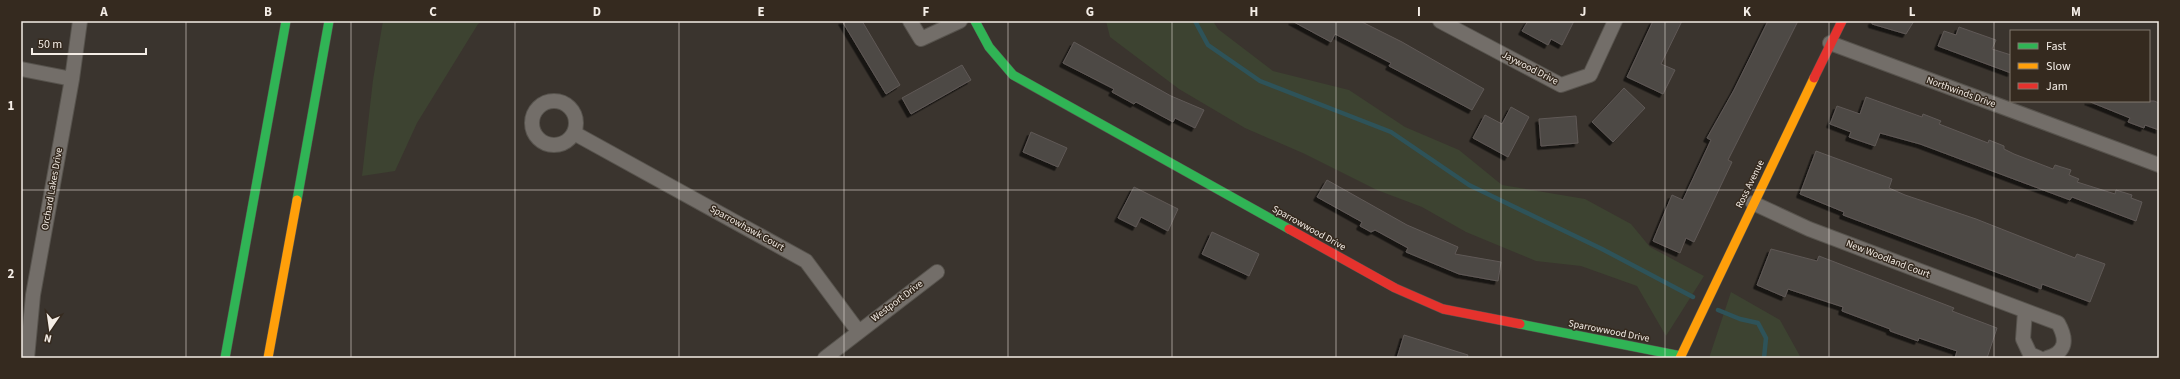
<svg xmlns="http://www.w3.org/2000/svg" width="2180" height="379" viewBox="0 0 2180 379" font-family="'Source Sans 3',sans-serif">
<style>
.green{fill:#3d4331}
.lines{fill:none;stroke-linecap:round;stroke-linejoin:round}
.stream{stroke:#2e5359;stroke-width:4.5}
.building{fill:#4e4845;stroke:#5f5956;filter:url(#shadow)}
.street-casing{stroke:#57534d;stroke-width:16}
.fast-casing{stroke:#57534d;stroke-width:10}
.slow-casing{stroke:#57534d;stroke-width:10}
.jam-casing{stroke:#57534d;stroke-width:10}
.street{stroke:#736e69;stroke-width:14}
.fast{stroke:#30b455;stroke-width:9}
.slow{stroke:#ff9f0a;stroke-width:9}
.jam{stroke:#e5322d;stroke-width:9}
.grid{fill:none;stroke:#f4ede6;stroke-width:1;stroke-opacity:0.55}
.labels{text-anchor:middle;dominant-baseline:central;stroke-width:3;stroke-linejoin:round;paint-order:stroke}
.street-label{font-size:10px;fill:#f4ede6;stroke:#352a1f}
.neatline{fill:none;stroke:#f4ede6;stroke-width:1.5}
.grid-label{font-size:13px;text-anchor:middle;font-weight:bold;fill:#f4ede6}
</style>
<defs>
<filter id="shadow"><feDropShadow dx="-3.5" dy="3.5" stdDeviation="0" flood-color="#0009"/></filter>
</defs>
<rect width="100%" height="100%" fill="#3a342e"/>
<path class="green" d="M 383,21 L 483,21 L 478,24 L 417,123 L 395,171 L 362,176 L 373,80 Z
M 1106,21 L 1213,21 L 1218,29 L 1273,71 L 1349,90 L 1405,127 L 1459,150 L 1502,185 L 1585,199 L 1631,224 L 1650,247 L 1704,276 L 1666,336 L 1637,286 L 1581,266 L 1536,261 L 1466,232 L 1422,207 L 1377,190 L 1305,154 L 1245,128 L 1179,89 L 1110,37 Z
M 1731,292 L 1780,320 L 1801,358 L 1709,358 Z"/>
<g class="lines">
<path class="stream" d="M 1195,21 L 1208,45 L 1260,81 L 1391,132 L 1469,185 L 1602,249 L 1693,297
M 1718,310 L 1740,319 L 1758,323 L 1766,338 L 1764,358"/>
</g>
<path class="building" d="M 842,21 L 862,21 L 900,85 L 886,94 Z
M 1292,21 L 1360,21 L 1402,42 L 1484,89 L 1472,110 L 1389,66 L 1391,63 L 1335,34 L 1331,42 Z
M 1528,21 L 1574,21 L 1562,45 L 1551,39 L 1548,45 L 1522,31 Z
M 1653,21 L 1682,21 L 1661,64 L 1675,70 L 1663,94 L 1627,77 Z
M 1768,21 L 1798,21 L 1728,160 L 1732,162 L 1694,242 L 1686,238 L 1680,253 L 1653,241 L 1672,195 L 1683,200 L 1711,140 L 1707,138 L 1734,90 Z
M 1872,21 L 1914,21 L 1906,34 L 1872,24 Z
M 1959,27 L 1996,40 L 1992,49 L 2011,55 L 2011,73 L 1938,46 L 1944,31 L 1956,35 Z
M 1074,42 L 1171,96 L 1204,110 L 1195,128 L 1175,118 L 1173,122 L 1136,102 L 1134,104 L 1112,92 L 1114,89 L 1063,63 Z
M 962,65 L 971,80 L 911,114 L 902,98 Z
M 1624,88 L 1645,108 L 1613,142 L 1592,122 Z
M 1866,97 L 1922,117 L 1923,114 L 1941,121 L 1939,124 L 1988,143 L 1989,140 L 2004,146 L 2004,149 L 2014,154 L 2053,169 L 2055,165 L 2071,170 L 2069,175 L 2079,179 L 2077,182 L 2115,194 L 2116,190 L 2132,195 L 2131,198 L 2142,202 L 2136,221 L 2072,197 L 2070,200 L 1920,144 L 1880,133 L 1875,146 L 1849,137 L 1851,132 L 1830,124 L 1837,106 L 1860,114 Z
M 2088,101 L 2154,101 L 2159,103 L 2159,130 L 2145,125 L 2144,128 L 2128,122 L 2130,118 Z
M 1511,107 L 1529,117 L 1508,157 L 1473,138 L 1485,115 L 1502,124 Z
M 1576,116 L 1578,143 L 1541,146 L 1539,119 Z
M 1031,132 L 1067,148 L 1058,167 L 1023,152 Z
M 1816,151 L 1892,179 L 1889,188 L 1905,195 L 1976,219 L 2075,258 L 2077,254 L 2105,264 L 2090,302 L 2042,284 L 2041,289 L 2028,284 L 1843,215 L 1844,212 L 1800,194 Z
M 1327,180 L 1407,225 L 1458,247 L 1455,254 L 1501,262 L 1498,281 L 1459,274 L 1406,252 L 1408,248 L 1375,230 L 1371,232 L 1360,226 L 1362,222 L 1317,197 Z
M 1134,187 L 1178,209 L 1168,231 L 1141,217 L 1136,227 L 1118,218 Z
M 1212,232 L 1259,254 L 1249,276 L 1202,254 Z
M 1771,249 L 1817,261 L 1819,256 L 1954,308 L 1952,311 L 1997,328 L 1987,358 L 1955,358 L 1957,351 L 1919,338 L 1918,341 L 1890,331 L 1890,329 L 1842,311 L 1843,307 L 1788,289 L 1785,297 L 1757,285 Z
M 1404,335 L 1468,355 L 1467,358 L 1397,358 Z"/>
<g class="lines">
<g class="street-casing">
<path id="street" d="M 910,21 L 921,39 L 960,21
M 1440,21 L 1561,85 L 1590,75 L 1615,21
M 1830,43 L 2159,165
M 21,69 L 72,79
M532 123a22 22 0 1 1 44 0a22 22 0 1 1-44 0Z
M 574,133 L 806,261 L 858,331
M 1753,203 L 1809,229 L 2058,323 C 2067,339 2067,352 2047,358
M 2025,311 L 2023,339 L 2030,354 L 2039,358
M 27,358 L 33,295 L 72,79 L 80,21
M 825,358 L 937,272"/>
</g>
<g class="fast-casing">
<path id="fast" d="M 975,21 L 989,47 L 1013,75 L 1289,229
M 297,200 L 329,21
M 1520,324 L 1681,356
M 225,358 L 286,21"/>
</g>
<g class="slow-casing">
<path id="slow" d="M 268,358 L 297,200
M 1680,358 L 1814,78"/>
</g>
<g class="jam-casing">
<path id="jam" d="M 1814,78 L 1842,21
M 1289,229 L 1395,288 L 1443,309 L 1520,324"/>
</g>
<use href="#street" class="street"/>
<use href="#fast" class="fast"/>
<use href="#slow" class="slow"/>
<use href="#jam" class="jam"/>
</g>
<path class="grid" d="M 186,21 L 186,358M 351,21 L 351,358M 515,21 L 515,358M 679,21 L 679,358M 844,21 L 844,358M 1008,21 L 1008,358M 1172,21 L 1172,358M 1336,21 L 1336,358M 1501,21 L 1501,358M 1665,21 L 1665,358M 1829,21 L 1829,358M 1994,21 L 1994,358M 21,190 L 2159,190"/>
<g class="labels">
<g class="street-label">
<text transform="translate(1530 68) rotate(27)">Jaywood Drive</text>
<text transform="translate(1961 92) rotate(20)">Northwinds Drive</text>
<text transform="translate(1750 184) rotate(-64)">Ross Avenue</text>
<text transform="translate(52 189) rotate(-80)">Orchard Lakes Drive</text>
<text transform="translate(747 228) rotate(29)">Sparrowhawk Court</text>
<text transform="translate(1309 228) rotate(29)">Sparrowwood Drive</text>
<text transform="translate(1888 259) rotate(21)">New Woodland Court</text>
<text transform="translate(897 301) rotate(-37)">Westport Drive</text>
<text transform="translate(1609 331) rotate(11)">Sparrowwood Drive</text>
</g>
</g>
<rect width="2180" height="379" fill="none" stroke="#352a1f" stroke-width="44"/>
<rect x="2010" y="30" width="140" height="72" fill="#352a1f" stroke="#81786f"/>
<rect x="2018" y="43" width="20" height="6" fill="#30b455" stroke="#81786f"/>
<text x="2046" y="50" font-size="12" fill="#f4ede6">Fast</text>
<rect x="2018" y="63" width="20" height="6" fill="#ff9f0a" stroke="#81786f"/>
<text x="2046" y="70" font-size="12" fill="#f4ede6">Slow</text>
<rect x="2018" y="83" width="20" height="6" fill="#e5322d" stroke="#81786f"/>
<text x="2046" y="90" font-size="12" fill="#f4ede6">Jam</text>
<g transform="translate(50 329) rotate(193)" stroke="#352a1f" stroke-width="3" paint-order="stroke">
<path d="M0-3L7 15L0 10L-7 15Z" fill="#f4ede6"/>
<text y="-6" font-size="11" font-weight="bold" text-anchor="middle" fill="#f4ede6">N</text>
</g>
<path d="M32 48v6h114v-6" fill="none" stroke="#f4ede6" stroke-width="2"/>
<text x="38" y="48" font-size="12" fill="#f4ede6" stroke="#352a1f" stroke-width="3" paint-order="stroke">50 m</text>
<rect x="22" y="22" width="2136" height="335" class="neatline"/>
<g class="grid-label">
<text x="104" y="16">A</text>
<text x="268" y="16">B</text>
<text x="433" y="16">C</text>
<text x="597" y="16">D</text>
<text x="761" y="16">E</text>
<text x="926" y="16">F</text>
<text x="1090" y="16">G</text>
<text x="1254" y="16">H</text>
<text x="1419" y="16">I</text>
<text x="1583" y="16">J</text>
<text x="1747" y="16">K</text>
<text x="1912" y="16">L</text>
<text x="2076" y="16">M</text>
<text x="11" y="110">1</text>
<text x="11" y="278">2</text>
</g>
</svg>
